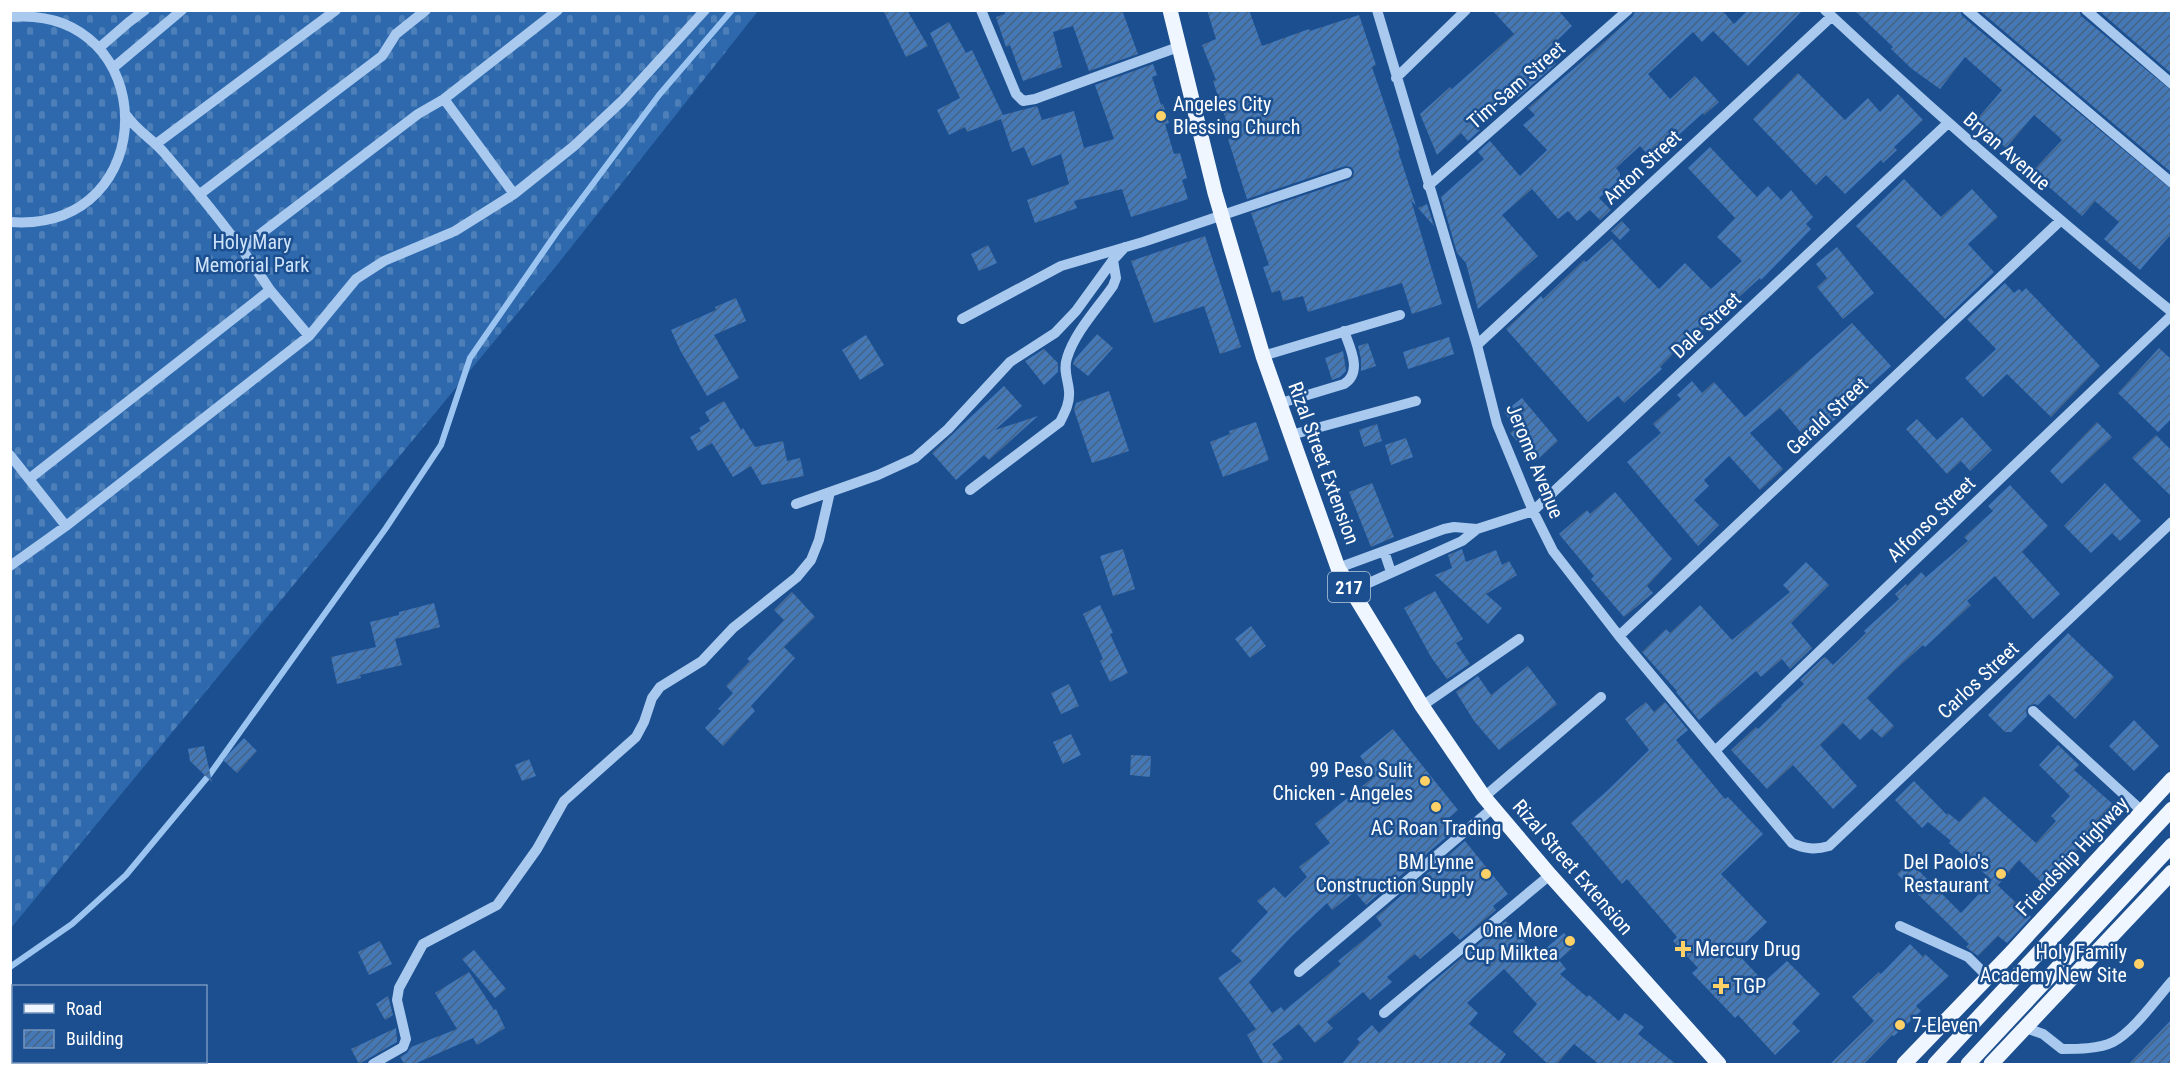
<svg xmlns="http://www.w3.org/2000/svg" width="2182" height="1075" viewBox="0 0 2182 1075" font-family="'Roboto Condensed',sans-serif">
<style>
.cemetery{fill:url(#cemetery-stones)}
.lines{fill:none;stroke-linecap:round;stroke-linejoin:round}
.stream{stroke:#9cc4f0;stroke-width:6}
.building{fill:url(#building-hatch)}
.minor{stroke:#a9c9ee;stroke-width:10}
.major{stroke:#f0f6ff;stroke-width:15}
.poi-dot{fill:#ffd166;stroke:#1b4f8f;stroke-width:2}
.labels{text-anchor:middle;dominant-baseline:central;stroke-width:5;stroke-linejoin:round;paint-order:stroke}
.shield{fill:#1b4f8f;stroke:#bbcadd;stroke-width:1.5}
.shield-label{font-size:18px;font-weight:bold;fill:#fff}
.street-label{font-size:20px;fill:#fff;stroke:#1b4f8f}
.poi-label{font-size:20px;fill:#fff;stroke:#1b4f8f;text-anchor:end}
.park-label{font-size:20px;fill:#cfe3fa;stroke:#1b4f8f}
</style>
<defs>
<pattern id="cemetery-stones" width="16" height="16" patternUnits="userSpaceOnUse" patternTransform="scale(1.5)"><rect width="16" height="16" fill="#2e69ad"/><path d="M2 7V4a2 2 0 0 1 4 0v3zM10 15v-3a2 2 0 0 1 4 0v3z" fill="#4d80b9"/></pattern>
<pattern id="building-hatch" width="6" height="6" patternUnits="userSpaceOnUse" patternTransform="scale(1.5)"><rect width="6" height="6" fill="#4478b7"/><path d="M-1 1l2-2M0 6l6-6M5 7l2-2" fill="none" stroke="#486282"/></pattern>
</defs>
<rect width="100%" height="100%" fill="#1b4f8f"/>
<path class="cemetery" d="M 11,11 L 758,11 L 557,265 L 11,928 Z"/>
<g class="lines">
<path class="stream" d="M 10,967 L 72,924 L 126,875 L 210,774 L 386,528 L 441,445 L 470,358 L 557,232 L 659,95 L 732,10"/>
</g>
<path class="building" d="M 883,10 L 907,10 L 928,46 L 906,57 Z
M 1004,10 L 1122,10 L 1138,54 L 1089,71 L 1073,26 L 1053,32 L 1062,67 L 1023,81 L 1010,45 L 1006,47 L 996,17 L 1005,14 Z
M 1207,10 L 1249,10 L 1262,46 L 1309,29 L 1310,31 L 1359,15 L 1376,65 L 1372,67 L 1400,150 L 1398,151 L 1416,206 L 1411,200 L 1442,304 L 1412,314 L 1402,283 L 1308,312 L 1303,296 L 1283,301 L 1280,290 L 1272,293 L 1263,267 L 1269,265 L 1251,213 L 1349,180 L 1353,177 L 1354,171 L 1351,167 L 1345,166 L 1247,199 L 1228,139 L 1232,138 L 1213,81 L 1216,80 L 1202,45 L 1216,39 Z
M 1492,10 L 1558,10 L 1572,26 L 1545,52 L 1556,64 L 1518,97 L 1510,88 L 1474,123 L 1480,130 L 1468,141 L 1461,133 L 1437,155 L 1420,114 L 1450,87 L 1452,89 L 1514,34 Z
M 1635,10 L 1722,10 L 1734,24 L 1748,10 L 1803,10 L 1748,66 L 1713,31 L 1702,42 L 1693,32 L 1648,74 L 1670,99 L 1695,76 L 1719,102 L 1704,115 L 1703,113 L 1652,159 L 1640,146 L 1616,168 L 1620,173 L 1620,179 L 1599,198 L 1611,210 L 1600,220 L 1590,210 L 1577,221 L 1568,211 L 1558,219 L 1532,189 L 1502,215 L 1538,256 L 1478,309 L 1466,263 L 1457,253 L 1441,197 L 1484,159 L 1478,152 L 1490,141 L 1520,176 L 1547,150 L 1523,125 L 1535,115 L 1528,108 L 1593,52 L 1633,16 Z
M 1854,10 L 1960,10 L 1962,16 L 2172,190 L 2172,233 L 2140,270 L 2104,239 L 2119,222 L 2095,201 L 2082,216 L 2032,172 L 2062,140 L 2057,135 L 2034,115 L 2006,148 L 1988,133 L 1985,136 L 1972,125 L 2002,90 L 1965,57 L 1940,89 L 1912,69 L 1891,49 L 1893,47 Z
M 1979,10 L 2079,10 L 2081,16 L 2172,91 L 2172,173 Z
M 2098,10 L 2172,10 L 2172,74 Z
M 949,22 L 966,53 L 972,50 L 1003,115 L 1037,106 L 1042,120 L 1074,111 L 1084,148 L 1114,139 L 1095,85 L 1153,64 L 1157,75 L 1152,77 L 1161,105 L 1163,104 L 1169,123 L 1165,124 L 1174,154 L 1180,153 L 1187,178 L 1182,180 L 1188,199 L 1131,217 L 1122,189 L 1074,201 L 1077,208 L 1035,223 L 1027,200 L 1069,184 L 1061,154 L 1032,166 L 1024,147 L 1012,152 L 1001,119 L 967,132 L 965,127 L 949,135 L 937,110 L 960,98 L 930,33 Z
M 1798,73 L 1845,120 L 1868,98 L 1880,112 L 1898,94 L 1923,120 L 1894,147 L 1897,150 L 1883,163 L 1881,160 L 1845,194 L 1826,175 L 1816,185 L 1753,119 Z
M 1710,147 L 1757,197 L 1768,186 L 1781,200 L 1791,190 L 1813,217 L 1806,224 L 1811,229 L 1761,280 L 1760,278 L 1730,305 L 1729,304 L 1702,331 L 1699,327 L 1660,367 L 1662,369 L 1624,403 L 1618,396 L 1588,422 L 1506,329 L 1541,296 L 1543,299 L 1584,260 L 1586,262 L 1612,239 L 1659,289 L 1685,263 L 1711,289 L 1742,261 L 1717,237 L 1735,218 L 1688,168 Z
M 1904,179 L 1941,217 L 1972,189 L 1998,217 L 1968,244 L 1994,272 L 1945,319 L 1856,226 Z
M 1427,204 L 1434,226 L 1418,208 Z
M 1622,221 L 1630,230 L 1620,240 L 1611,231 Z
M 1205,236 L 1241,347 L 1220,354 L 1204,306 L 1154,323 L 1131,261 Z
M 988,245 L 997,263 L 979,271 L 971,254 Z
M 1837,247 L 1874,293 L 1843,319 L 1817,287 L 1827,278 L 1816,264 Z
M 2005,283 L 2014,293 L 2019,289 L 2022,292 L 2026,288 L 2100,366 L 2051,417 L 2007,374 L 1983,397 L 1965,378 L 1996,349 L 1967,319 Z
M 736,298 L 746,321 L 714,335 L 739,378 L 707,396 L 680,350 L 671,330 L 716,310 L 715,307 Z
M 1852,323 L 1891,366 L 1859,395 L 1861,397 L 1809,442 L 1780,408 L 1750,433 L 1783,469 L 1760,490 L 1729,456 L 1704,480 L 1709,486 L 1694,500 L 1719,525 L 1698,546 L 1627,462 L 1661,433 L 1653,424 L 1681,399 L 1677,395 L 1692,381 L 1702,393 L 1714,382 L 1745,417 Z
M 1097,334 L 1113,348 L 1088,376 L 1073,364 L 1075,359 Z
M 866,335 L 884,365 L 860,380 L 842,350 Z
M 1449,337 L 1454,354 L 1408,369 L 1403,352 Z
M 1368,343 L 1376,366 L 1361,371 L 1361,359 L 1358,346 Z
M 2159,348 L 2172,360 L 2172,418 L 2158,432 L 2118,393 Z
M 1044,349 L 1058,363 L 1058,372 L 1044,385 L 1025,361 Z
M 1343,351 L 1346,371 L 1340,377 L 1332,380 L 1325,358 Z
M 1004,386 L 1022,406 L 995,430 L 1038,416 L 989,460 L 984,455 L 956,480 L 932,453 Z
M 1109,391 L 1129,451 L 1092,463 L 1074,410 L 1076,403 Z
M 1522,398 L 1558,441 L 1535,462 L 1510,433 L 1516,428 L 1504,412 Z
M 724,401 L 741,430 L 743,428 L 755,447 L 783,441 L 787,461 L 800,458 L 804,476 L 762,485 L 751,466 L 733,477 L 712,443 L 698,451 L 690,437 L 701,431 L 699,428 L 710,421 L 705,412 Z
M 1962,417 L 1992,450 L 1970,471 L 1961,461 L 1947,474 L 1906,429 L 1917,419 L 1937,440 Z
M 1256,422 L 1269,460 L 1223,477 L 1210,442 L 1230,434 L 1229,431 Z
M 2097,422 L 2112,437 L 2062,484 L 2050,471 Z
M 1377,424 L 1382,441 L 1364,447 L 1359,430 Z
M 2156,435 L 2172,451 L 2172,497 L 2132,458 Z
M 1406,438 L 1413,457 L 1391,465 L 1385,445 Z
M 1372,483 L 1394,537 L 1371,547 L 1349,492 Z
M 2105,483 L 2141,521 L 2120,541 L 2112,533 L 2091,553 L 2064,526 Z
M 2010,485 L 2048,526 L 2022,552 L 2060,594 L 2033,619 L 1995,576 L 1967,601 L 1971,605 L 1925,647 L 1923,645 L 1895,670 L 1867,698 L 1894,726 L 1882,738 L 1872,729 L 1860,740 L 1843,723 L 1820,745 L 1857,786 L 1833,809 L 1793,765 L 1767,789 L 1731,750 L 1756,727 L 1758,729 L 1782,706 L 1781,705 L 1804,684 L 1800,680 L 1822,659 L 1825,657 L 1833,665 L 1866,633 L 1864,631 L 1899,599 L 1895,594 L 1906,584 L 1907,586 L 1921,572 L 1926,577 L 1968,541 L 1964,537 L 1993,511 L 1988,506 Z
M 1615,492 L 1672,559 L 1647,586 L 1653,593 L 1624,617 L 1591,579 L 1594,576 L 1559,534 L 1587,510 L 1590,514 Z
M 1123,549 L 1135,589 L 1113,596 L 1100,556 Z
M 1462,549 L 1466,562 L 1496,550 L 1502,565 L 1509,561 L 1517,575 L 1486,594 L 1502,608 L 1488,624 L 1435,575 L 1452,568 L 1448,555 Z
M 1806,562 L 1829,585 L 1791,623 L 1812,648 L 1790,669 L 1782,659 L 1761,677 L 1756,671 L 1699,720 L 1676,692 L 1677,691 L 1642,652 L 1666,629 L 1670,633 L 1700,605 L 1732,640 L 1790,592 L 1783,585 Z
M 1435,591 L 1463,639 L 1456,643 L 1470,664 L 1447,679 L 1431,657 L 1404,608 Z
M 792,592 L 815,617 L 784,647 L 795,658 L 751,706 L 755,711 L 723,746 L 705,728 L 721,711 L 718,709 L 733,693 L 726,686 L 750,661 L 747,659 L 784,620 L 774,610 Z
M 434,603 L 440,627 L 395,639 L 402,665 L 360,675 L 361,678 L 337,684 L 331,657 L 376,647 L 370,622 L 399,615 L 399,612 Z
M 1100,605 L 1113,633 L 1110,634 L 1128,673 L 1110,682 L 1100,661 L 1103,659 L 1083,614 Z
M 1251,626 L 1266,646 L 1250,658 L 1235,639 Z
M 2068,633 L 2114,677 L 2075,719 L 2049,694 L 2038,705 L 2034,704 L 2028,706 L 2026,710 L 2027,716 L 2011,732 L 2005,732 L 1988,715 Z
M 1528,666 L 1557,704 L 1499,750 L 1474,721 L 1456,692 L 1478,676 L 1491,695 Z
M 1069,684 L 1079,706 L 1061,714 L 1051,693 Z
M 1646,702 L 1654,712 L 1665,702 L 1688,730 L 1676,740 L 1725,799 L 1728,797 L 1763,834 L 1721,874 L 1767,922 L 1736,952 L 1764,982 L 1787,961 L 1820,994 L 1792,1023 L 1800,1031 L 1775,1055 L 1738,1015 L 1735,1018 L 1692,973 L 1698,968 L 1673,941 L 1677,937 L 1627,879 L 1622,884 L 1571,823 L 1607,791 L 1649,750 L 1625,719 Z
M 2134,720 L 2159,746 L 2134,771 L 2109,746 Z
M 1393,729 L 1458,810 L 1448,819 L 1456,829 L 1366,905 L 1355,892 L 1332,910 L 1327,903 L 1291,937 L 1249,982 L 1272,1013 L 1281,1007 L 1284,1011 L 1341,964 L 1338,961 L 1382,925 L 1376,917 L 1465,841 L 1508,894 L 1493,906 L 1496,910 L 1460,940 L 1452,932 L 1420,959 L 1415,954 L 1387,977 L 1392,982 L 1370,1000 L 1363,992 L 1327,1022 L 1333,1028 L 1315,1043 L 1299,1024 L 1272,1044 L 1283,1059 L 1275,1065 L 1264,1065 L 1247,1035 L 1256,1029 L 1218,978 L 1242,961 L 1231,951 L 1268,912 L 1257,901 L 1274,887 L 1285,898 L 1307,877 L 1299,867 L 1330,843 L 1315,824 L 1375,776 L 1360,756 Z
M 1071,734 L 1081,755 L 1063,764 L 1053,742 Z
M 244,738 L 257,751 L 237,773 L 223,760 Z
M 2058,745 L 2079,765 L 2074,770 L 2115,806 L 2100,823 L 2102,824 L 2054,874 L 2056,876 L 2046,887 L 2019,860 L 1998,885 L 1949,843 L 1951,841 L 1928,822 L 1922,828 L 1895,800 L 1914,781 L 1947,815 L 1948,813 L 1959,822 L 1984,796 L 2036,843 L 2056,821 L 2051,816 L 2070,796 L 2039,765 Z
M 204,746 L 212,782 L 190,761 L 188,749 Z
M 1131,755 L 1151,756 L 1150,777 L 1130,775 Z
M 529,759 L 536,776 L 522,781 L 515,765 Z
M 1910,862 L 1961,913 L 1992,880 L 2031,917 L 2007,943 L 1998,936 L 1978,956 L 1966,947 L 1969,944 L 1897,874 Z
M 1506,921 L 1538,955 L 1564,933 L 1575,946 L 1559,960 L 1566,969 L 1560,974 L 1587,997 L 1589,995 L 1619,1021 L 1625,1013 L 1644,1027 L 1638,1034 L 1677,1065 L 1600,1065 L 1574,1044 L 1556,1065 L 1549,1065 L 1513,1032 L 1537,1004 L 1504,969 L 1467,1003 L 1478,1013 L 1469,1024 L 1506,1054 L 1498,1065 L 1341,1065 L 1360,1042 L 1357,1039 L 1372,1025 L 1379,1033 L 1429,985 Z
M 380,941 L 392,964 L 369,975 L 358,952 Z
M 1910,944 L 1923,957 L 1925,954 L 1949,976 L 1916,1006 L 1921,1011 L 1894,1036 L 1892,1035 L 1863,1065 L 1829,1065 L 1874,1021 L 1852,997 L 1879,972 L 1881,974 Z
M 474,950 L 506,989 L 495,998 L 462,959 Z
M 469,972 L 494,1010 L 496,1009 L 505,1028 L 477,1045 L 473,1038 L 412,1065 L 405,1065 L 400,1057 L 407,1053 L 411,1047 L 457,1029 L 435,993 Z
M 388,996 L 393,1015 L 385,1020 L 376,1004 Z
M 2172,1019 L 2172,1065 L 2128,1065 Z
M 396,1028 L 397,1042 L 359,1064 L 351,1049 Z"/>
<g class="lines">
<path class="minor" d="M 981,10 L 1016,94 L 1023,101 L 1035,99 L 1181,46
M 1377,10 L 1477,345 L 1497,424 L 1533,511 L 1553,551 L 1619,636 L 1792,843 C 1805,849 1815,850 1829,846 L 2172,522
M 1825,10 C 1937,115 2052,215 2172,312
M 1967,10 L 2172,183
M 2086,10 L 2172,84
M 10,17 C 162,4 165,233 10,222
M 99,48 L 129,22 L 145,10
M 113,68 L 182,10
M 1396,78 L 1466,10
M 444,99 L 514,194
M 156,144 L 336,10
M 1428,186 L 1628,10
M 200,194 L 382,56 L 396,34 L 426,10
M 242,248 L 418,114 L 444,99 L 558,10
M 270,290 L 309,336
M 962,319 L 1061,266 L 1143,242 L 1347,173
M 1477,345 L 1831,17
M 1263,356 L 1400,315
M 1281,403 L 1344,384 C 1363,372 1350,348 1344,331
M 1291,435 L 1416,401
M 10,455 L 66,526
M 29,479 L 270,290 C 239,242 203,198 166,155 C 154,140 137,131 127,116
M 970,490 L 1060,422 C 1065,412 1070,403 1069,391 C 1068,379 1063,370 1067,358 C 1075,332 1097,309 1113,286 L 1116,278 L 1113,260
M 796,504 L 830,492
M 1384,551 L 1391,572
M 10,566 L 66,526 L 309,336 L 356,279 L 384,261 L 455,231 L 514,194 L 574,146 L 622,101 L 705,10
M 1338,568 L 1444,529 L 1454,527 L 1477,529 L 1533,511 L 1947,124
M 1351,591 L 1462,541 L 1477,529
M 1619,636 L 2060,221
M 1422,706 L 1519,639
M 2033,711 L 2142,811
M 1716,750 L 2172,315
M 1484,797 L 1601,697
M 1900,926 L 1968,957 L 1988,977
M 1299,972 L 1494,807
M 1384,1013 L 1550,875
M 2026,1028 L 2043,1034 L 2062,1049 C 2078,1049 2099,1049 2113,1042 C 2133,1032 2157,998 2172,981
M 373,1064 L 403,1047 L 406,1039 L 397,1000 L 399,988 L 423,944 L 497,905 L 537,849 L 564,801 L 636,737 L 644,722 L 652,698 L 660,687 L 702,661 L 733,628 L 797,577 L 811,560 L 819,540 L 830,492 L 878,475 L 915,458 L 948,429 L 1010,362 L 1055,333 L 1076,311 L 1113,260 L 1125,247"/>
<path class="major" d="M 1170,10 L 1215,193 L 1263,356 L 1338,568 L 1422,706 L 1484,797 L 1550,875 L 1719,1064
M 1904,1064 L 2011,953 L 2172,779
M 1935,1064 L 2172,809
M 1968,1064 L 2172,845
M 1991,1064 L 2172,872"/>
</g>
<g class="poi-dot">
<circle cx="1161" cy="116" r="6"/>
<circle cx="1425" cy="781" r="6"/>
<circle cx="1436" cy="807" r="6"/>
<circle cx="1486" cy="874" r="6"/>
<circle cx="2001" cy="874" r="6"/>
<circle cx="1570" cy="941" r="6"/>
<path d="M1680 940h6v6h6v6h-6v6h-6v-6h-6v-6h6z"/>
<circle cx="2139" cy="964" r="6"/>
<path d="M1718 977h6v6h6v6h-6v6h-6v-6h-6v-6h6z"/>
<circle cx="1900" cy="1025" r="6"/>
</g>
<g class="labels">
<rect class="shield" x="1328" y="572" width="42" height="30" rx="4.5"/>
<g class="shield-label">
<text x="1349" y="587">217</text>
</g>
<g class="street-label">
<text transform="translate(1516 85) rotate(-41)">Tim-Sam Street</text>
<text transform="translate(2007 151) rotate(41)">Bryan Avenue</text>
<text transform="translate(1642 167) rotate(-43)">Anton Street</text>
<text transform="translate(1706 325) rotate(-43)">Dale Street</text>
<text transform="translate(1827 416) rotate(-43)">Gerald Street</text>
<text transform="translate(1535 461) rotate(68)">Jerome Avenue</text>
<text transform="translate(1324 463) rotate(70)">Rizal Street Extension</text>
<text transform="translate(1931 519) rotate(-44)">Alfonso Street</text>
<text transform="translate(1978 680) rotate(-43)">Carlos Street</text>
<text transform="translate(2072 856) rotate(-47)">Friendship Highway</text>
<text transform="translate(1573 867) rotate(49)">Rizal Street Extension</text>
</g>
<g class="poi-label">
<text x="1173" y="104" text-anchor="start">Angeles City<tspan x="1173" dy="23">Blessing Church</tspan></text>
<text x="1413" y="770">99 Peso Sulit<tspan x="1413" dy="23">Chicken - Angeles</tspan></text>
<text x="1436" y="828" text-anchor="middle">AC Roan Trading</text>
<text x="1474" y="862">BM Lynne<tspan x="1474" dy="23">Construction Supply</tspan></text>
<text x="1989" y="862">Del Paolo's<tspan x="1989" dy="23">Restaurant</tspan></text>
<text x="1558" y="930">One More<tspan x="1558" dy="23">Cup Milktea</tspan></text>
<text x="1695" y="949" text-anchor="start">Mercury Drug</text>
<text x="2127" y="952">Holy Family<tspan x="2127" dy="23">Academy New Site</tspan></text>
<text x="1733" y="986" text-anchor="start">TGP</text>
<text x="1912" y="1025" text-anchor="start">7-Eleven</text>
</g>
<g class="park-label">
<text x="252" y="242">Holy Mary<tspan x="252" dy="23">Memorial Park</tspan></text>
</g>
</g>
<rect width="2182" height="1075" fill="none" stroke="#ffffff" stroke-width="24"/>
<rect x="12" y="985" width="195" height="78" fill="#1b4f8f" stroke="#7695bc" stroke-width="1.5"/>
<rect x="24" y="1004" width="30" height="9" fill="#f0f6ff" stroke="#7695bc" stroke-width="1.5"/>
<text x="66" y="1015" font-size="18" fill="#ffffff">Road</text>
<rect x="24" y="1030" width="30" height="18" fill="url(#building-hatch)" stroke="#7695bc" stroke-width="1.5"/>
<text x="66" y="1045" font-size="18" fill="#ffffff">Building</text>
</svg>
